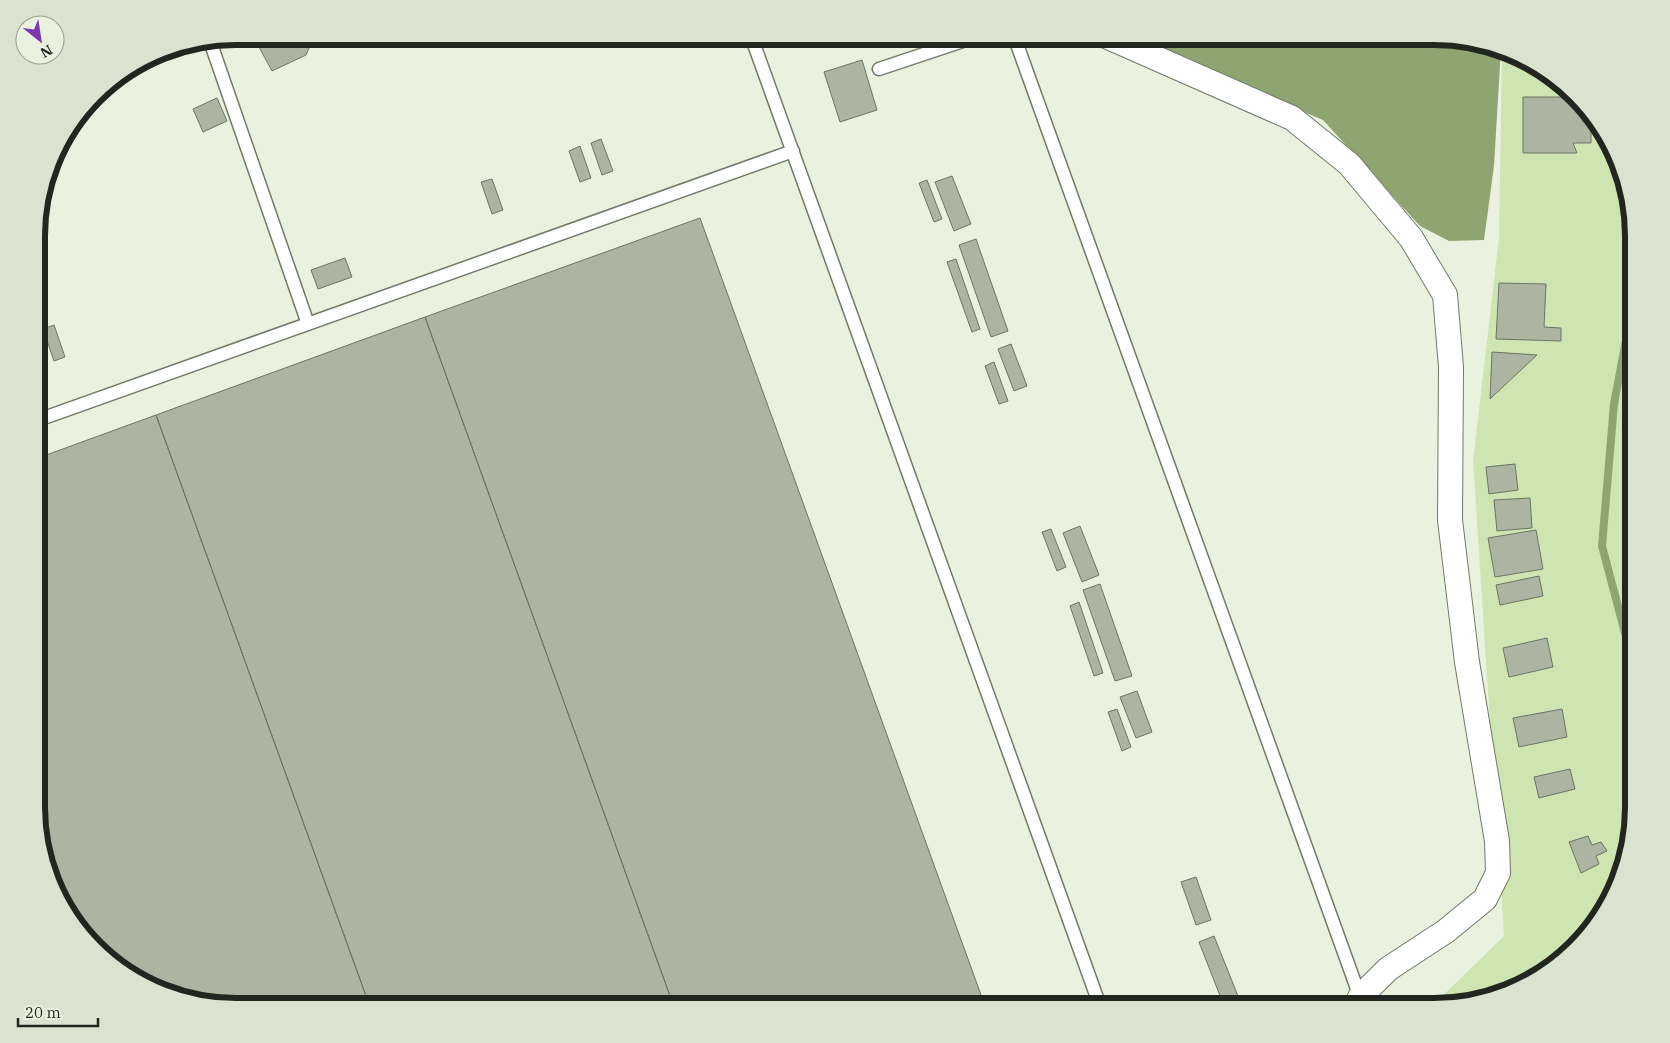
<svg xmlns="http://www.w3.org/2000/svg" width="1670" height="1043" viewBox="0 0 1670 1043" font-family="'IBM Plex Serif',serif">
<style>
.green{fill:#cee5b2}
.water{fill:#8fa571}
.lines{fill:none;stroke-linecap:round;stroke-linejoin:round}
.stream{stroke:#8fa571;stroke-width:8}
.building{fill:#acb4a2;stroke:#6c7463}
.service-casing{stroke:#717968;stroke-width:15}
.minor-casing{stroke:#717968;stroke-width:26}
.service{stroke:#fff;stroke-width:12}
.minor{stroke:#fff;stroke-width:24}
.rim{fill:none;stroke:#23261f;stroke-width:6}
</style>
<rect width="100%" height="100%" fill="#eaf2df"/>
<path class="green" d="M 1502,49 L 1545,70 L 1607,136 L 1633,223 L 1633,820 L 1623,871 L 1600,918 L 1534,980 L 1447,1006 L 1432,1006 L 1504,936 L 1473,461 L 1499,238 Z"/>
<path class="water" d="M 1135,36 L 1435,36 L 1501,48 L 1494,166 L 1484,240 L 1449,241 L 1420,226 L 1323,120 L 1168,54 Z"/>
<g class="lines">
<path class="stream" d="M 1633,303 L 1614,404 L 1602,546 L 1633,663"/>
</g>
<path class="building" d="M 253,36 L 308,36 L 309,48 L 306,55 L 272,71 Z
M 862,60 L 877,110 L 840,122 L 824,72 Z
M 1523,97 L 1571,97 L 1583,110 L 1583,122 L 1591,122 L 1591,143 L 1573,143 L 1577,153 L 1523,153 Z
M 217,98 L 227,121 L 203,132 L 193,109 Z
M 601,139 L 613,171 L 602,175 L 591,143 Z
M 580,146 L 591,178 L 580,182 L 569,151 Z
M 952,176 L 971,224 L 954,231 L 935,182 Z
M 492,179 L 503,210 L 492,214 L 481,182 Z
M 927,180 L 942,219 L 934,222 L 919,183 Z
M 700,218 L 985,1006 L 674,1007 L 425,317 Z
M 976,239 L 1008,331 L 991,337 L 959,245 Z
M 345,258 L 352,277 L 318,289 L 311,270 Z
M 956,259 L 980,329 L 972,332 L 947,262 Z
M 1499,283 L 1546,284 L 1544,327 L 1561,328 L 1561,341 L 1496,339 Z
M 425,317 L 674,1007 L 370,1007 L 156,415 Z
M 54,325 L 65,357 L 54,361 L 43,329 Z
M 1011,344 L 1027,386 L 1014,391 L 998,349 Z
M 1492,352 L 1537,355 L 1490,399 Z
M 994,362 L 1008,401 L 999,404 L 985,366 Z
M 156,415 L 370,1007 L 235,1007 L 172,996 L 125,973 L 70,918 L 38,833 L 38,458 Z
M 1515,464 L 1518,490 L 1489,494 L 1486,467 Z
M 1530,498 L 1532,528 L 1497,531 L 1494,500 Z
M 1080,526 L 1099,575 L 1082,582 L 1063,533 Z
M 1051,529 L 1066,567 L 1057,571 L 1042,532 Z
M 1536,530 L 1543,569 L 1495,577 L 1488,538 Z
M 1539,576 L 1543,596 L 1500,605 L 1496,585 Z
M 1100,584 L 1132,676 L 1115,681 L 1083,590 Z
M 1079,602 L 1103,673 L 1094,676 L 1070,606 Z
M 1547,638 L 1553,667 L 1509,677 L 1503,648 Z
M 1137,691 L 1152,732 L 1136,738 L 1120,697 Z
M 1117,709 L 1131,747 L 1122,751 L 1108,712 Z
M 1562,709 L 1567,737 L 1519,747 L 1513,718 Z
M 1570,769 L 1575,789 L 1539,798 L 1534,777 Z
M 1588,836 L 1592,845 L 1601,842 L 1607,851 L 1596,856 L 1599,864 L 1581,873 L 1569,842 Z
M 1196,877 L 1211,920 L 1196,925 L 1181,882 Z
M 1214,936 L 1242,1006 L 1224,1006 L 1199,942 Z"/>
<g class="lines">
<g class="service-casing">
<path id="service" d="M 751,36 L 1100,1006
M 1014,36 L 1360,997
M 210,41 L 308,324
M 879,69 L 978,36
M 38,420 L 793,151"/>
</g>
<g class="minor-casing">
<path id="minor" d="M 1106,36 L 1292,118 L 1349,164 L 1411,238 L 1445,295 L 1451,367 L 1450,520 L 1467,662 L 1497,841 L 1498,873 L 1485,899 L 1446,931 L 1388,969 L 1360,997 L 1357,1006"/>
</g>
<use href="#service" class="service"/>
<use href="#minor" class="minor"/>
</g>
<path d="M0 0H1670V1043H0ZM236 45H1434A191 191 0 0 1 1625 236V807A191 191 0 0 1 1434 998H236A191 191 0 0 1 45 807V236A191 191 0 0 1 236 45Z" fill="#dae2d0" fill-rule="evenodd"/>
<path class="rim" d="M236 45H1434A191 191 0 0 1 1625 236V807A191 191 0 0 1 1434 998H236A191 191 0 0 1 45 807V236A191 191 0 0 1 236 45Z"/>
<g transform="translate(40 40) rotate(150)"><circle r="24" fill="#eaf2df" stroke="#9aa092"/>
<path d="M0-4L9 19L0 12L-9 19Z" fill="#7a38ac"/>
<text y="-8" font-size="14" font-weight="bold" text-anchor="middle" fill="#23261f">N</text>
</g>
<path d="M18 1018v8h80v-8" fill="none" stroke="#23261f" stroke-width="2.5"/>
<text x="25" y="1018" font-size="15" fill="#23261f" stroke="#eaf2df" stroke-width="4" paint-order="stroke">20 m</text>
</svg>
